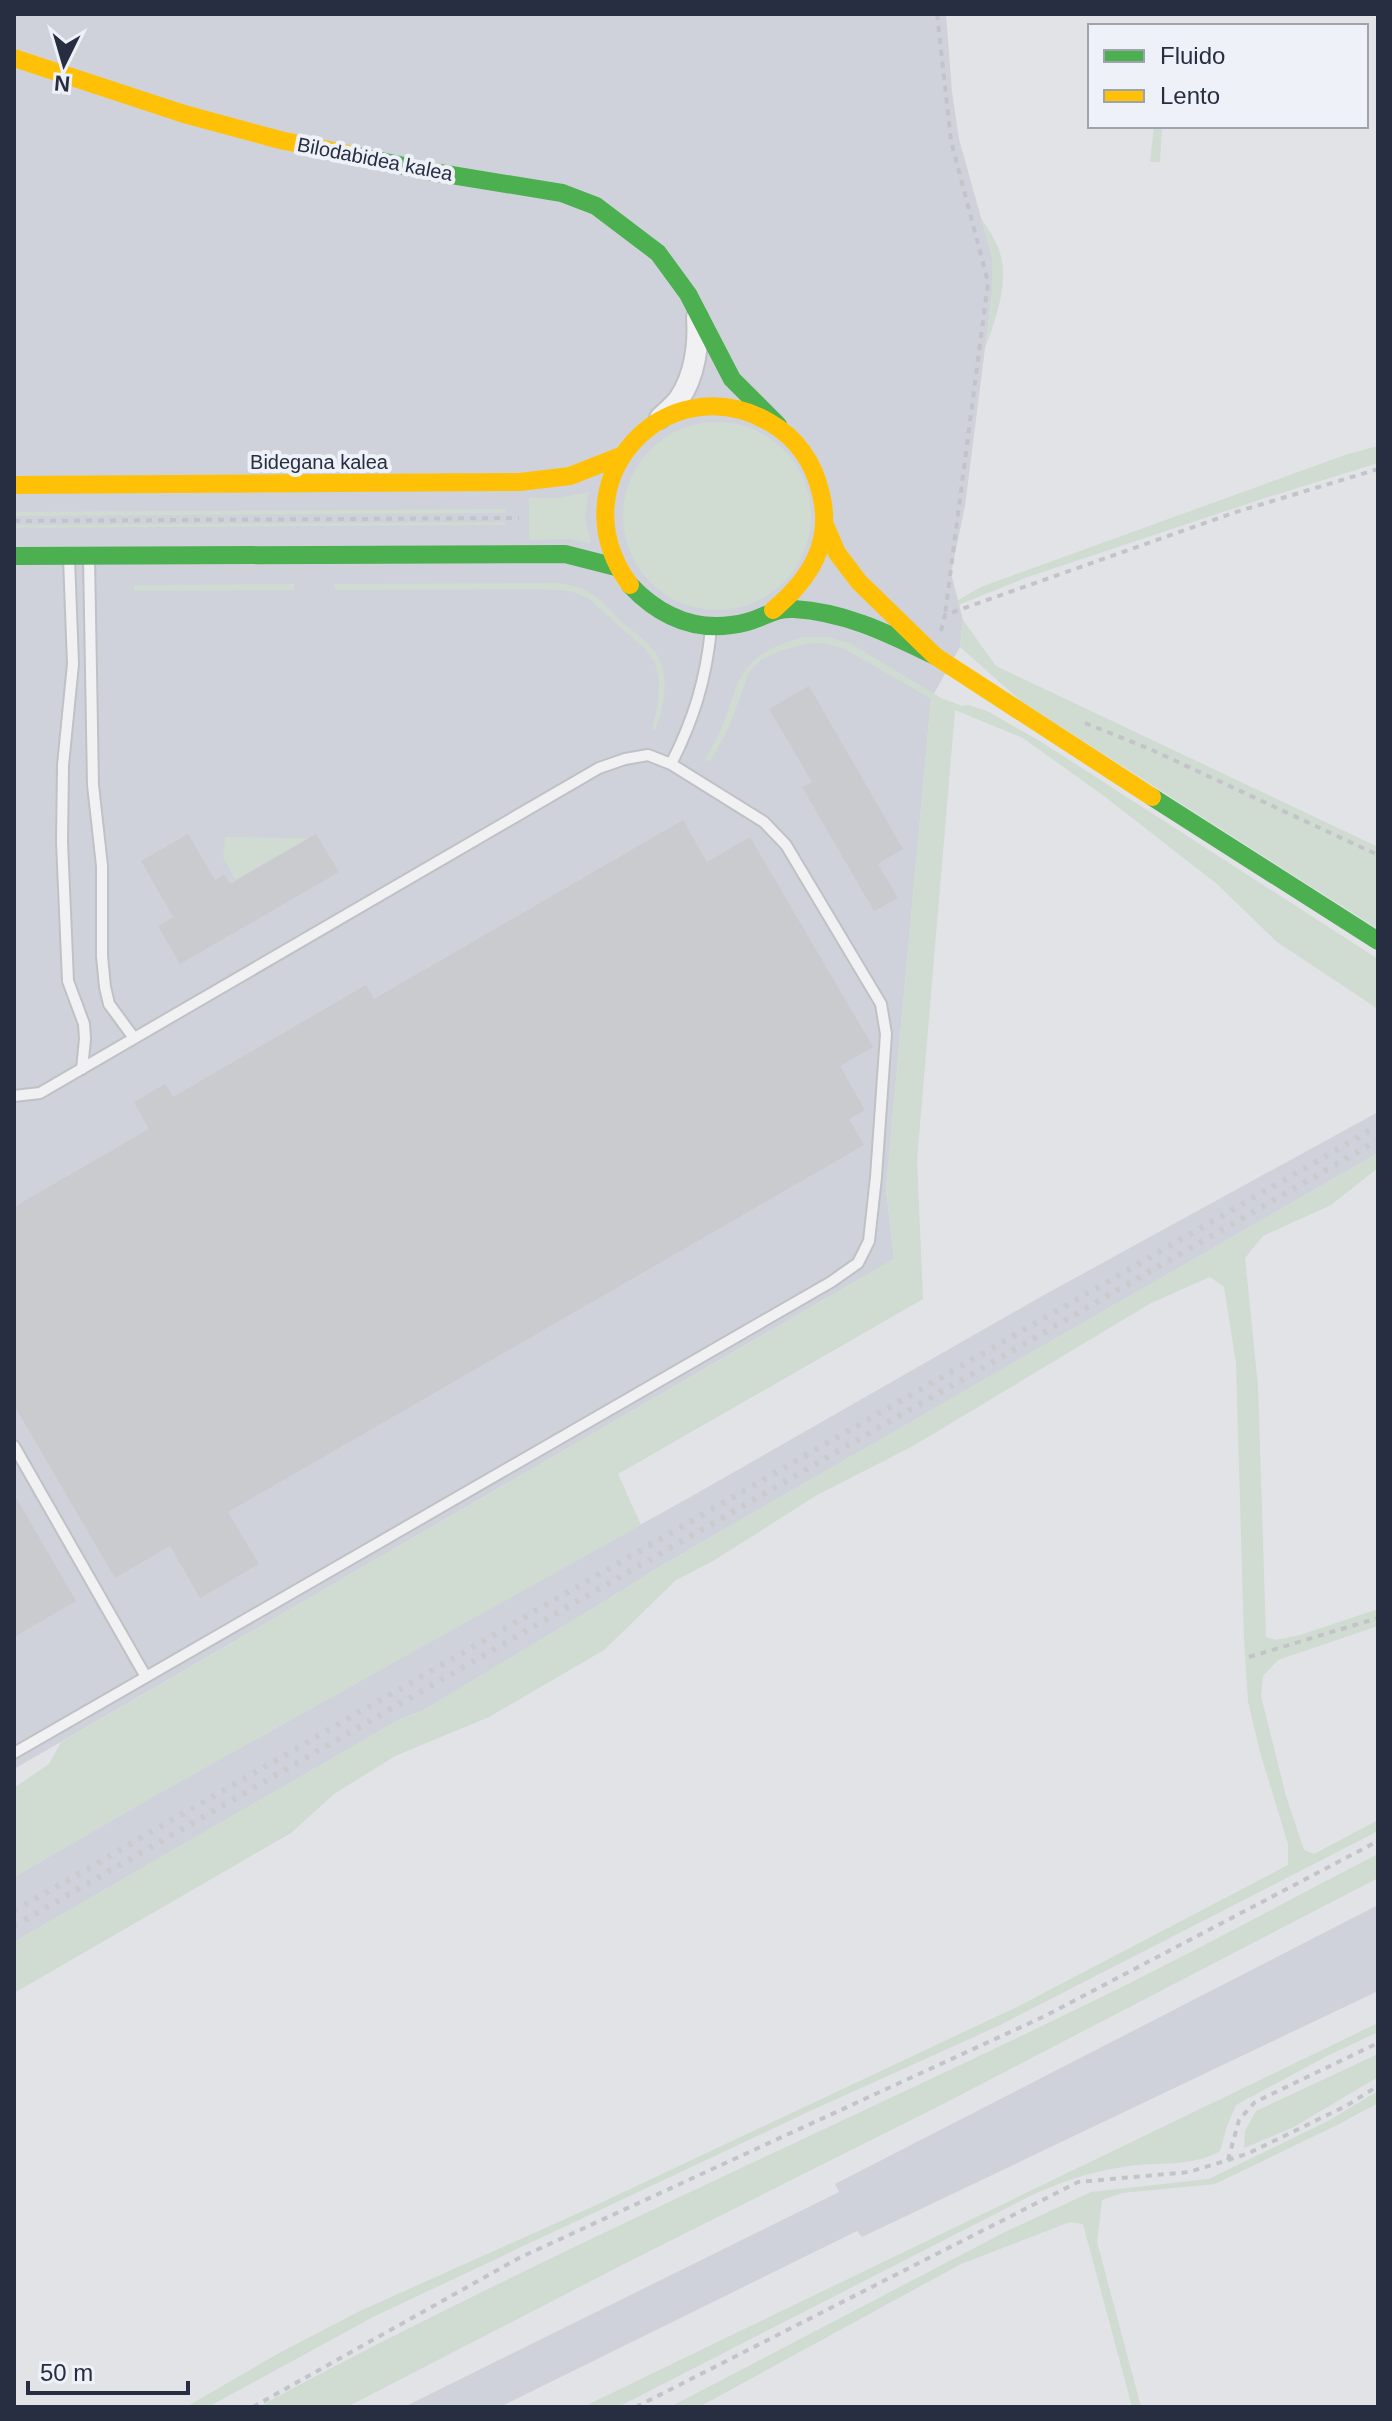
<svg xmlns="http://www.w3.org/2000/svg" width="1392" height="2421" viewBox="0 0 1392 2421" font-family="Helvetica,sans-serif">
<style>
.built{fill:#cfd2da}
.green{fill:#d0dbd1}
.building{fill:#c9cbcf}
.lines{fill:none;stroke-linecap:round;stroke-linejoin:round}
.lane-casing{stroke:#bfc1c5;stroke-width:14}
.street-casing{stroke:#bfc1c5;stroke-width:24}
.path{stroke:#c3c4ca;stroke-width:4;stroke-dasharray:6 6;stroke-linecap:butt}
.lane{stroke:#f1f1f3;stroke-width:10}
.street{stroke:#f1f1f3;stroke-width:20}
.fast{stroke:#4caf50;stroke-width:18}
.slow{stroke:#ffc107;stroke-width:18}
.rail{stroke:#cacbce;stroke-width:6;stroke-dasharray:4 8;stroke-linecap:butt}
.labels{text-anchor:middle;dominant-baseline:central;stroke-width:8;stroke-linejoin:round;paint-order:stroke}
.street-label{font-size:20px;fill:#272e41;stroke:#eef1f7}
</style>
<rect width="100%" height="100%" fill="#e1e3e7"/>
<path class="built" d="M 14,14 L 946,14 L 952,92 L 959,139 L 992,257 L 992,293 L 965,506 L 951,573 L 963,620 L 960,647 L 931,699 L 886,1189 L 894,1259 L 14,1769 Z
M 1378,1112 L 1378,1153 L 657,1568 L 605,1601 L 422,1711 L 402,1718 L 14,1942 L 14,1877 L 154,1796 L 692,1496 L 1044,1295 Z
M 1378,1905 L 1378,1991 L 862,2237 L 857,2231 L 500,2407 L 404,2407 L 839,2192 L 835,2184 Z"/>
<path class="green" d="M 1154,126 L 1162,126 L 1160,162 L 1150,162 Z
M 981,218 C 987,227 993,236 997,245 C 1012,278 996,317 985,349 L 992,293 L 992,257 Z
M623 516a94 94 0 1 1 188 0a94 94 0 1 1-188 0Z
M 1378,446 L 1378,463 L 1265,498 L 1028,577 L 958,605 L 957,601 L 981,587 L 1345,455 Z
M 589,492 L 585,518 L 591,543 L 569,539 L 529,540 L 529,498 L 559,498 Z
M 506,509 L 506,513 L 14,516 L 14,512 Z
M 505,522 L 505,525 L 14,528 L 14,525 Z
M 556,583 C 594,587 598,599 623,623 C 634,632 647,641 655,652 C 671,674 664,708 655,730 L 652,729 L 658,704 L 659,682 L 655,663 L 645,649 L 588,598 L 570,591 L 539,589 L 335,590 L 334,584 Z
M 294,584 L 294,590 L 134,591 L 134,585 Z
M 963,620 L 996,666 L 1378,847 L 1378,929 L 1022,702 L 960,647 Z
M 804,637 L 828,637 L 850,643 L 941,698 L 962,706 L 968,705 L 987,711 L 1043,743 L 1378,959 L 1378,1009 L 1277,942 L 1217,884 L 1104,796 L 1023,738 L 955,710 L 917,1160 L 923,1299 L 618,1474 L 641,1525 L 154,1796 L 14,1877 L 14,1788 L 49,1764 L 61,1742 L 894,1259 L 886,1189 L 931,699 L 843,648 L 823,643 L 807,644 L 783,650 L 761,660 L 749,672 L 730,725 L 710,762 L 705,759 C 744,701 720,658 804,637 Z
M 225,837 L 309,838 L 235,880 L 223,857 Z
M 1378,1153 L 1378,1168 L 1331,1205 L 1263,1236 L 1245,1258 L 1258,1386 L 1266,1637 L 1276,1640 L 1300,1635 L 1378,1609 L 1378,1626 L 1278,1660 L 1263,1676 L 1261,1696 L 1286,1796 L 1304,1850 L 1314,1854 L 1378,1820 L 1378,1831 L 996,2027 L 810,2111 L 373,2317 L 208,2407 L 186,2407 L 281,2352 L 360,2311 L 592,2207 L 1019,2006 L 1288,1865 L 1288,1844 L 1260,1752 L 1248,1701 L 1244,1640 L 1236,1363 L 1224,1287 L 1210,1277 L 1151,1303 L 913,1446 L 817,1495 L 713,1561 L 676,1580 L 604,1650 L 489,1717 L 395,1756 L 334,1794 L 291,1833 L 14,1993 L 14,1942 L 402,1718 L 422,1711 L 605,1601 L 657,1568 Z
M 1378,1854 L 1378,1878 L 941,2105 L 624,2264 L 347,2407 L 258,2407 C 538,2256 831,2130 1116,1990 C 1204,1946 1291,1899 1378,1854 Z
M 1378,2023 L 1378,2032 L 1325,2057 L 1236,2105 L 1227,2126 L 1220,2151 C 1192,2168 1154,2161 1123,2167 C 1090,2172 1064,2181 1034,2194 L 618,2407 L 583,2407 Z
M 1378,2054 L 1378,2077 L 1292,2128 L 1244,2148 L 1245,2131 L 1256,2111 Z
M 1378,2091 L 1378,2103 L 1339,2124 L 1215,2184 L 1122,2193 L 1102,2200 L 1097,2242 L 1141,2407 L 1132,2407 L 1083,2224 L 1070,2222 L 961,2264 L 699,2407 L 670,2407 L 1005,2232 L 1091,2192 L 1209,2179 L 1330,2120 Z"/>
<path class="building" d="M 809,686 L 903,849 L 878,864 L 898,898 L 874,911 L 802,787 L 812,782 L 769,709 Z
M 683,820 L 707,862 L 750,837 L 873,1047 L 840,1066 L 865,1110 L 849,1119 L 864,1145 L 228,1512 L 259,1564 L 200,1598 L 170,1546 L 115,1578 L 14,1405 L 14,1207 L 149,1129 L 134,1102 L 165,1084 L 173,1097 L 366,985 L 374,999 Z
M 188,834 L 215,880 L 224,874 L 230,884 L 316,834 L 339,872 L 180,964 L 158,926 L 173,917 L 141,861 Z
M 14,1494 L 76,1601 L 14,1637 Z"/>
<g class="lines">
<g class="lane-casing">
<path id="lane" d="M 89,557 L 93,785 L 102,866 L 102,956 L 105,987 L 109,1004 L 134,1038
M 69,558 L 73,664 L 63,765 L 62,842 L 68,981 L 84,1024 L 85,1039 L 82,1069
M 671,764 C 694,719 706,679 711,629
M 14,1096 L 40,1093 L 599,768 L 625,759 L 648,755 L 671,764 L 764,822 L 786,845 L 881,1004 L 886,1034 L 876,1177 L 869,1241 L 858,1263 L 831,1282 L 146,1677 L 14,1446
M 14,1753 L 146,1677"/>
</g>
<g class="street-casing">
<path id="street" d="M 660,418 C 666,412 674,406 679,399 C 695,376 699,344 697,317"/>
</g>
<path class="path" d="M 937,14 L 951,141 L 988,282 L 945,615
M 14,521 L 519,518
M 941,631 L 945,615 L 1233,513 L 1378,469
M 1085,723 L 1152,750 L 1378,855
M 1249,1657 L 1378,1618
M 1228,2160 L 1239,2120 L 1255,2102 L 1378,2043
M 253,2407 L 519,2258 L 1045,2016 L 1378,1841
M 636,2407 L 1078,2182 L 1189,2172 L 1228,2160 L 1249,2153 L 1346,2106 L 1378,2086"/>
<use href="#lane" class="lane"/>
<use href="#street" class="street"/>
<path class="fast" d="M 353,155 L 427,171 L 562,193 L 596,206 L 658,253 L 688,294 L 732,379 L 778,425
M 14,556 L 565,554 L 616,567
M 630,585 C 662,619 701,634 747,622 C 766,617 774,608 794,609 C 846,612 889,634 935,656
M 1152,797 L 1378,941"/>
<path class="slow" d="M 14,58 L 184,114 L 280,140 L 353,155
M 14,485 L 520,482 L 570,476 L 621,456
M 825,525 L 837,553 L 859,582 L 935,656 L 1152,797
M 630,585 C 555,483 665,363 769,422 C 797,438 814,463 821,494 C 833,543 810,579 773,610"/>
<path class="rail" d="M 14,1911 L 1378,1126
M 14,1926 L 1378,1140"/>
</g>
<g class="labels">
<g class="street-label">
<text transform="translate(375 159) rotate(11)">Bilodabidea kalea</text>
<text x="319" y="462">Bidegana kalea</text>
</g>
</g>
<rect width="1392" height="2421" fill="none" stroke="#272e41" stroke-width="32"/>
<rect x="1088" y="24" width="280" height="104" fill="#eef1f7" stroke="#9ea3ae" stroke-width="2"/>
<rect x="1104" y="50" width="40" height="12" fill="#4caf50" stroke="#9ea3ae" stroke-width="2"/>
<text x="1160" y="64" font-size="24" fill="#272e41">Fluido</text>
<rect x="1104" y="90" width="40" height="12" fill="#ffc107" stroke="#9ea3ae" stroke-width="2"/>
<text x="1160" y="104" font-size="24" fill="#272e41">Lento</text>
<g transform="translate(64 64) rotate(185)" stroke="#eef1f7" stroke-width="6" paint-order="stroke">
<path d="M0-6L14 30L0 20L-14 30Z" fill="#272e41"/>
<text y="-12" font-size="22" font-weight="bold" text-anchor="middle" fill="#272e41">N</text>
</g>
<path d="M28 2381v12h160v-12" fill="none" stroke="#272e41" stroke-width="4"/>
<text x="40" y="2381" font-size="24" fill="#272e41" stroke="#eef1f7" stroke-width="6" paint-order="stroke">50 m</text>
</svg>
